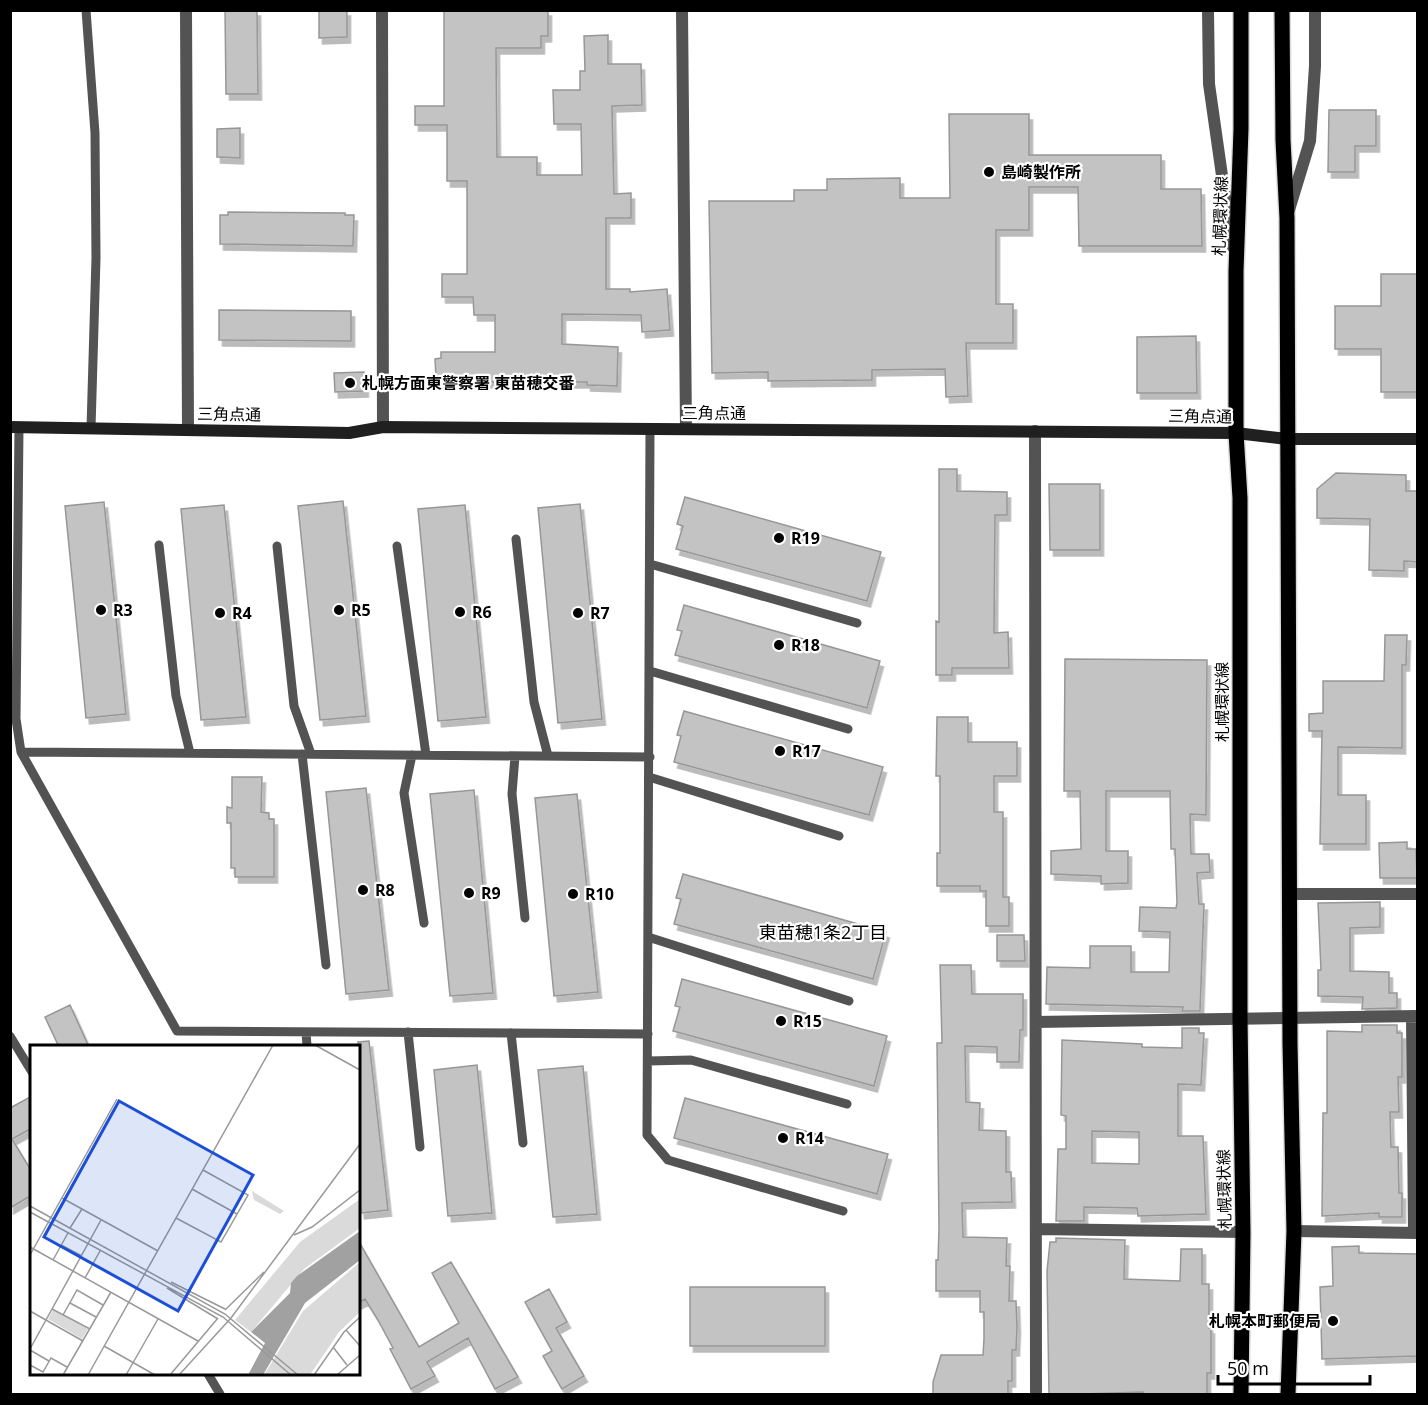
<svg xmlns="http://www.w3.org/2000/svg" width="1428" height="1405" viewBox="0 0 1428 1405" font-family="'Open Sans','Noto Sans JP',sans-serif">
<style>
.building{fill:#c3c3c3;stroke:#979797;stroke-width:1.5;fill-rule:evenodd;filter:url(#shadow)}
.lines{fill:none;stroke-linecap:round;stroke-linejoin:round}
.primary-casing{stroke:#dbdbdb;stroke-width:18}
.lane{stroke:#535353;stroke-width:9}
.street{stroke:#535353;stroke-width:12}
.secondary{stroke:#202020;stroke-width:12}
.primary{stroke:#000;stroke-width:15}
.poi-dot{fill:#000;stroke:#fff;stroke-width:2}
.labels{text-anchor:middle;dominant-baseline:central;stroke-width:4.5;stroke-linejoin:round;paint-order:stroke}
.poi-label{font-size:16px;font-weight:bold;fill:#000;stroke:#fff;text-anchor:start}
.street-label{font-size:16px;fill:#000;stroke:#fff}
.neighbourhood-label{font-size:18px;fill:#000;stroke:#fff}
.inset-road{fill:none;stroke:#999;stroke-width:1.5}
.view{fill:#1d4ed8;fill-opacity:0.15;stroke:#1d4ed8;stroke-width:3}
.inset-edge{fill:none;stroke:#000;stroke-width:3}
</style>
<defs>
<filter id="shadow"><feDropShadow dx="3.5" dy="6" stdDeviation="0" flood-color="#0004"/></filter>
</defs>
<rect width="100%" height="100%" fill="#fff"/>
<path class="building" d="M 225,10 L 257,10 L 258,94 L 226,94 Z
M 319,10 L 347,10 L 347,37 L 319,38 Z
M 444,10 L 548,10 L 548,36 L 541,36 L 541,48 L 496,48 L 497,157 L 537,157 L 537,175 L 582,175 L 581,124 L 554,124 L 553,90 L 580,90 L 580,71 L 585,71 L 584,36 L 608,35 L 608,64 L 641,64 L 642,105 L 612,106 L 614,194 L 631,193 L 631,218 L 606,218 L 606,289 L 630,289 L 630,292 L 667,289 L 670,330 L 642,332 L 641,315 L 562,314 L 562,344 L 618,347 L 617,386 L 587,385 L 587,382 L 441,382 L 441,378 L 436,378 L 435,359 L 441,358 L 441,352 L 495,352 L 495,315 L 474,315 L 473,297 L 442,297 L 442,274 L 467,274 L 467,181 L 447,181 L 447,125 L 415,125 L 415,106 L 444,106 Z
M 1329,110 L 1376,110 L 1376,146 L 1355,146 L 1355,172 L 1328,172 Z
M 949,114 L 1029,114 L 1029,155 L 1161,155 L 1161,189 L 1201,189 L 1202,246 L 1079,246 L 1078,187 L 1029,187 L 1029,230 L 996,230 L 996,304 L 1013,304 L 1013,343 L 966,343 L 968,396 L 946,397 L 945,369 L 872,370 L 872,380 L 768,381 L 768,372 L 712,373 L 709,201 L 794,201 L 794,190 L 827,190 L 827,179 L 900,178 L 900,198 L 950,198 Z
M 240,128 L 240,158 L 217,157 L 217,129 Z
M 228,212 L 345,213 L 345,215 L 354,215 L 353,246 L 220,244 L 220,215 L 228,215 Z
M 1381,274 L 1418,274 L 1418,392 L 1381,392 L 1381,349 L 1335,349 L 1335,306 L 1381,306 Z
M 219,310 L 351,311 L 351,341 L 219,340 Z
M 1196,336 L 1197,393 L 1137,393 L 1137,337 Z
M 364,372 L 365,391 L 335,392 L 334,373 Z
M 939,469 L 957,469 L 957,491 L 1007,492 L 1007,515 L 995,515 L 994,633 L 1008,632 L 1009,668 L 952,668 L 952,675 L 936,675 L 936,621 L 939,622 Z
M 1336,473 L 1406,475 L 1406,491 L 1418,491 L 1418,562 L 1404,561 L 1404,571 L 1369,570 L 1370,519 L 1317,518 L 1317,489 Z
M 1049,484 L 1100,484 L 1100,550 L 1050,550 Z
M 685,497 L 881,552 L 867,601 L 676,549 L 683,526 L 677,524 Z
M 343,501 L 366,716 L 320,720 L 298,506 Z
M 104,502 L 126,714 L 86,718 L 65,506 Z
M 580,504 L 602,719 L 558,723 L 538,508 Z
M 224,505 L 246,717 L 201,720 L 181,509 Z
M 465,505 L 486,717 L 438,721 L 418,509 Z
M 684,605 L 880,661 L 867,708 L 675,655 L 682,631 L 677,630 Z
M 1385,635 L 1407,635 L 1406,665 L 1402,665 L 1402,748 L 1338,747 L 1338,795 L 1366,795 L 1366,844 L 1320,844 L 1322,731 L 1309,731 L 1309,714 L 1323,713 L 1323,681 L 1384,681 Z
M 1065,659 L 1207,660 L 1206,815 L 1190,814 L 1191,854 L 1209,854 L 1210,872 L 1197,873 L 1199,904 L 1204,904 L 1200,1011 L 1182,1011 L 1183,1007 L 1046,1004 L 1047,967 L 1090,968 L 1090,946 L 1131,946 L 1131,972 L 1169,972 L 1170,932 L 1139,931 L 1140,907 L 1176,908 L 1177,903 L 1175,849 L 1171,849 L 1170,791 L 1106,791 L 1106,851 L 1128,851 L 1128,883 L 1101,884 L 1101,876 L 1051,874 L 1051,851 L 1081,849 L 1080,791 L 1064,791 Z
M 684,711 L 883,767 L 869,815 L 674,762 L 681,736 L 677,735 Z
M 937,717 L 968,717 L 968,742 L 1017,742 L 1017,776 L 994,776 L 994,812 L 1003,812 L 1003,897 L 1009,897 L 1009,926 L 986,926 L 986,891 L 980,891 L 980,886 L 937,886 L 937,853 L 940,853 L 940,776 L 936,776 Z
M 232,777 L 262,777 L 261,812 L 269,813 L 269,819 L 274,819 L 274,877 L 235,877 L 235,868 L 231,868 L 231,823 L 227,823 L 227,807 L 232,808 Z
M 366,788 L 389,990 L 346,994 L 326,792 Z
M 474,790 L 493,993 L 450,996 L 430,794 Z
M 577,794 L 598,992 L 554,996 L 535,798 Z
M 1407,842 L 1407,849 L 1416,849 L 1417,878 L 1380,878 L 1379,843 Z
M 683,874 L 886,932 L 873,979 L 674,924 L 681,899 L 676,898 Z
M 1380,902 L 1380,927 L 1350,928 L 1350,971 L 1389,972 L 1389,993 L 1397,993 L 1397,1008 L 1362,1009 L 1363,997 L 1318,996 L 1318,970 L 1321,970 L 1318,903 Z
M 997,935 L 1024,935 L 1025,961 L 997,961 Z
M 940,965 L 971,965 L 972,994 L 1023,994 L 1023,1030 L 1020,1030 L 1019,1062 L 997,1062 L 997,1047 L 965,1046 L 966,1102 L 980,1103 L 979,1130 L 1006,1131 L 1006,1172 L 1011,1172 L 1012,1202 L 962,1203 L 963,1237 L 1007,1238 L 1006,1266 L 1010,1266 L 1009,1301 L 1016,1301 L 1017,1327 L 1016,1350 L 1012,1350 L 1012,1381 L 1008,1381 L 1008,1395 L 933,1395 L 933,1382 L 941,1355 L 983,1355 L 984,1339 L 984,1312 L 980,1312 L 980,1291 L 936,1291 L 936,1260 L 938,1260 L 939,1228 L 937,1043 L 942,1043 Z
M 682,979 L 887,1036 L 874,1086 L 673,1031 L 680,1007 L 675,1006 Z
M 70,1005 L 89,1047 L 59,1047 L 45,1017 Z
M 1362,1025 L 1397,1025 L 1397,1033 L 1402,1033 L 1402,1077 L 1398,1077 L 1399,1112 L 1390,1112 L 1391,1147 L 1398,1147 L 1399,1193 L 1402,1193 L 1402,1217 L 1379,1217 L 1379,1213 L 1322,1216 L 1323,1113 L 1327,1113 L 1327,1031 L 1362,1032 Z
M 1182,1028 L 1199,1028 L 1199,1033 L 1204,1033 L 1201,1085 L 1178,1084 L 1178,1136 L 1203,1136 L 1206,1214 L 1138,1216 L 1137,1208 L 1084,1207 L 1084,1221 L 1056,1221 L 1058,1149 L 1066,1149 L 1066,1116 L 1061,1115 L 1062,1040 L 1142,1044 L 1142,1047 L 1182,1048 ZM 1092,1131 L 1139,1132 L 1139,1164 L 1092,1163 Z
M 369,1041 L 388,1210 L 361,1213 L 358,1191 L 358,1042 Z
M 477,1065 L 492,1213 L 448,1216 L 434,1070 Z
M 583,1066 L 597,1214 L 553,1217 L 538,1070 Z
M 32,1096 L 32,1128 L 12,1139 L 32,1172 L 32,1195 L 10,1208 L 10,1108 Z
M 685,1098 L 888,1154 L 877,1194 L 674,1138 Z
M 1056,1238 L 1125,1240 L 1124,1279 L 1180,1281 L 1181,1249 L 1202,1249 L 1202,1284 L 1209,1284 L 1209,1328 L 1211,1328 L 1211,1373 L 1207,1373 L 1207,1395 L 1143,1395 L 1143,1392 L 1049,1395 L 1047,1271 L 1050,1242 L 1056,1242 Z
M 358,1240 L 419,1347 L 459,1323 L 432,1273 L 451,1262 L 518,1377 L 495,1389 L 468,1338 L 427,1362 L 435,1376 L 411,1389 L 390,1349 L 393,1348 L 378,1320 L 365,1299 L 358,1303 Z
M 1359,1246 L 1359,1253 L 1418,1254 L 1418,1356 L 1322,1359 L 1320,1287 L 1333,1286 L 1332,1247 Z
M 690,1287 L 825,1287 L 825,1346 L 690,1346 Z
M 549,1289 L 567,1322 L 556,1328 L 584,1376 L 562,1389 L 543,1356 L 552,1351 L 525,1302 Z"/>
<g class="lines">
<g class="primary-casing">
<path id="primary" d="M 1241,10 L 1241,129 L 1236,271 L 1236,433 L 1240,498 L 1240,1018 L 1243,1232 L 1241,1394
M 1282,10 L 1283,140 L 1287,218 L 1290,1044 L 1294,1231 L 1288,1394"/>
</g>
<path class="lane" d="M 86,10 L 95,133 L 96,258 L 91,428
M 19,428 L 16,719 L 21,752 L 177,1031 L 648,1034
M 650,429 L 647,1135 L 668,1160 L 843,1211
M 516,539 L 534,702 L 548,756
M 159,545 L 176,696 L 190,753
M 277,546 L 294,706 L 311,754
M 397,546 L 426,755
M 650,564 L 857,623
M 650,671 L 848,729
M 21,752 L 650,757
M 302,754 L 326,965
M 412,755 L 404,793 L 424,923
M 515,756 L 512,794 L 525,918
M 649,777 L 839,836
M 648,937 L 849,1001
M 306,1032 L 307,1046
M 408,1032 L 420,1147
M 511,1033 L 523,1143
M 10,1036 L 32,1072
M 648,1061 L 691,1060 L 847,1104
M 208,1374 L 220,1394"/>
<path class="street" d="M 186,10 L 188,429
M 382,10 L 383,427
M 682,10 L 686,429
M 1208,10 L 1209,84 L 1232,246
M 1289,210 L 1310,141 L 1315,66 L 1315,10
M 1035,431 L 1036,1394
M 1290,894 L 1418,894
M 1412,1016 L 1414,1233
M 1036,1022 L 1418,1016
M 1036,1229 L 1243,1232
M 1294,1231 L 1418,1233"/>
<path class="secondary" d="M 10,427 L 349,433 L 383,427 L 1236,433 L 1287,439 L 1418,439"/>
<use href="#primary" class="primary"/>
</g>
<g class="poi-dot">
<circle cx="989" cy="172" r="6"/>
<circle cx="350" cy="383" r="6"/>
<circle cx="779" cy="538" r="6"/>
<circle cx="101" cy="610" r="6"/>
<circle cx="339" cy="610" r="6"/>
<circle cx="460" cy="612" r="6"/>
<circle cx="220" cy="613" r="6"/>
<circle cx="578" cy="613" r="6"/>
<circle cx="779" cy="645" r="6"/>
<circle cx="780" cy="751" r="6"/>
<circle cx="363" cy="890" r="6"/>
<circle cx="469" cy="893" r="6"/>
<circle cx="573" cy="894" r="6"/>
<circle cx="781" cy="1021" r="6"/>
<circle cx="783" cy="1138" r="6"/>
<circle cx="1333" cy="1321" r="6"/>
</g>
<g class="labels">
<g class="poi-label">
<text x="1001" y="172">島崎製作所</text>
<text x="362" y="383">札幌方面東警察署 東苗穂交番</text>
<text x="791" y="538">R19</text>
<text x="113" y="610">R3</text>
<text x="351" y="610">R5</text>
<text x="472" y="612">R6</text>
<text x="232" y="613">R4</text>
<text x="590" y="613">R7</text>
<text x="791" y="645">R18</text>
<text x="792" y="751">R17</text>
<text x="375" y="890">R8</text>
<text x="481" y="893">R9</text>
<text x="585" y="894">R10</text>
<text x="793" y="1021">R15</text>
<text x="795" y="1138">R14</text>
<text x="1321" y="1321" text-anchor="end">札幌本町郵便局</text>
</g>
<g class="street-label">
<text transform="translate(1220 216) rotate(-88)">札幌環状線</text>
<text x="714" y="413">三角点通</text>
<text transform="translate(229 414) rotate(1)">三角点通</text>
<text transform="translate(1200 416) rotate(1)">三角点通</text>
<text transform="translate(1222 702) rotate(-90)">札幌環状線</text>
<text transform="translate(1224 1189) rotate(-91)">札幌環状線</text>
</g>
<g class="neighbourhood-label">
<text x="823" y="932">東苗穂1条2丁目</text>
</g>
</g>
<g transform="translate(30 1045)">
<rect width="330" height="330" fill="#fff"/>
<path d="M 222,146 L 254,166 L 250,169 L 224,155 ZM 330,154 L 330,183 L 274,224 L 221,287 L 205,275 L 270,197 ZM 330,217 L 330,267 L 309,287 L 280,330 L 234,330 L 273,266 ZM 23,265 L 58,284 L 52,294 L 18,274 Z" fill="#dadada"/>
<path d="M 330,186 L 330,215 L 275,258 L 233,330 L 218,330 L 235,298 L 221,287 L 260,248 L 261,238 L 267,231 Z" fill="#a1a1a1"/>
<path class="inset-road" d="M 285,0 L 330,25M 162,144 L 207,169M 32,153 L 128,206M 0,161 L 195,269 L 268,330M 0,167 L 193,272 L 261,330M 146,173 L 191,197 L 218,150 L 173,125M 40,183 L 52,164M 264,190 L 282,182 L 330,145M 31,200 L 52,211M 0,202 L 168,296M 0,210 L 87,54M 23,215 L 38,188M 55,233 L 70,206M 141,237 L 195,264M 137,243 L 188,274M 40,258 L 66,272M 22,264 L 60,284M 195,265 L 234,227M 0,266 L 53,296M 33,270 L 47,245 L 73,260M 316,285 L 330,301M 74,301 L 125,330M 303,302 L 317,320M 0,304 L 71,175M 0,305 L 19,316M 0,320 L 13,327 L 21,313 L 37,322M 33,330 L 81,247M 58,330 L 243,0M 96,330 L 128,274M 140,330 L 188,273M 149,330 L 201,273 L 330,99M 284,330 L 314,287 L 330,272M 307,330 L 330,310"/>
<path class="view" d="M 89,56 L 223,130 L 148,266 L 14,192 Z"/>
<rect width="330" height="330" class="inset-edge"/>
</g>
<rect width="1428" height="1405" fill="none" stroke="#000000" stroke-width="24"/>
<path d="M1218 1375v9h152v-9" fill="none" stroke="#000000" stroke-width="3"/>
<text x="1227" y="1375" font-size="18" fill="#000000" stroke="#ffffff" stroke-width="4.5" paint-order="stroke">50 m</text>
</svg>
